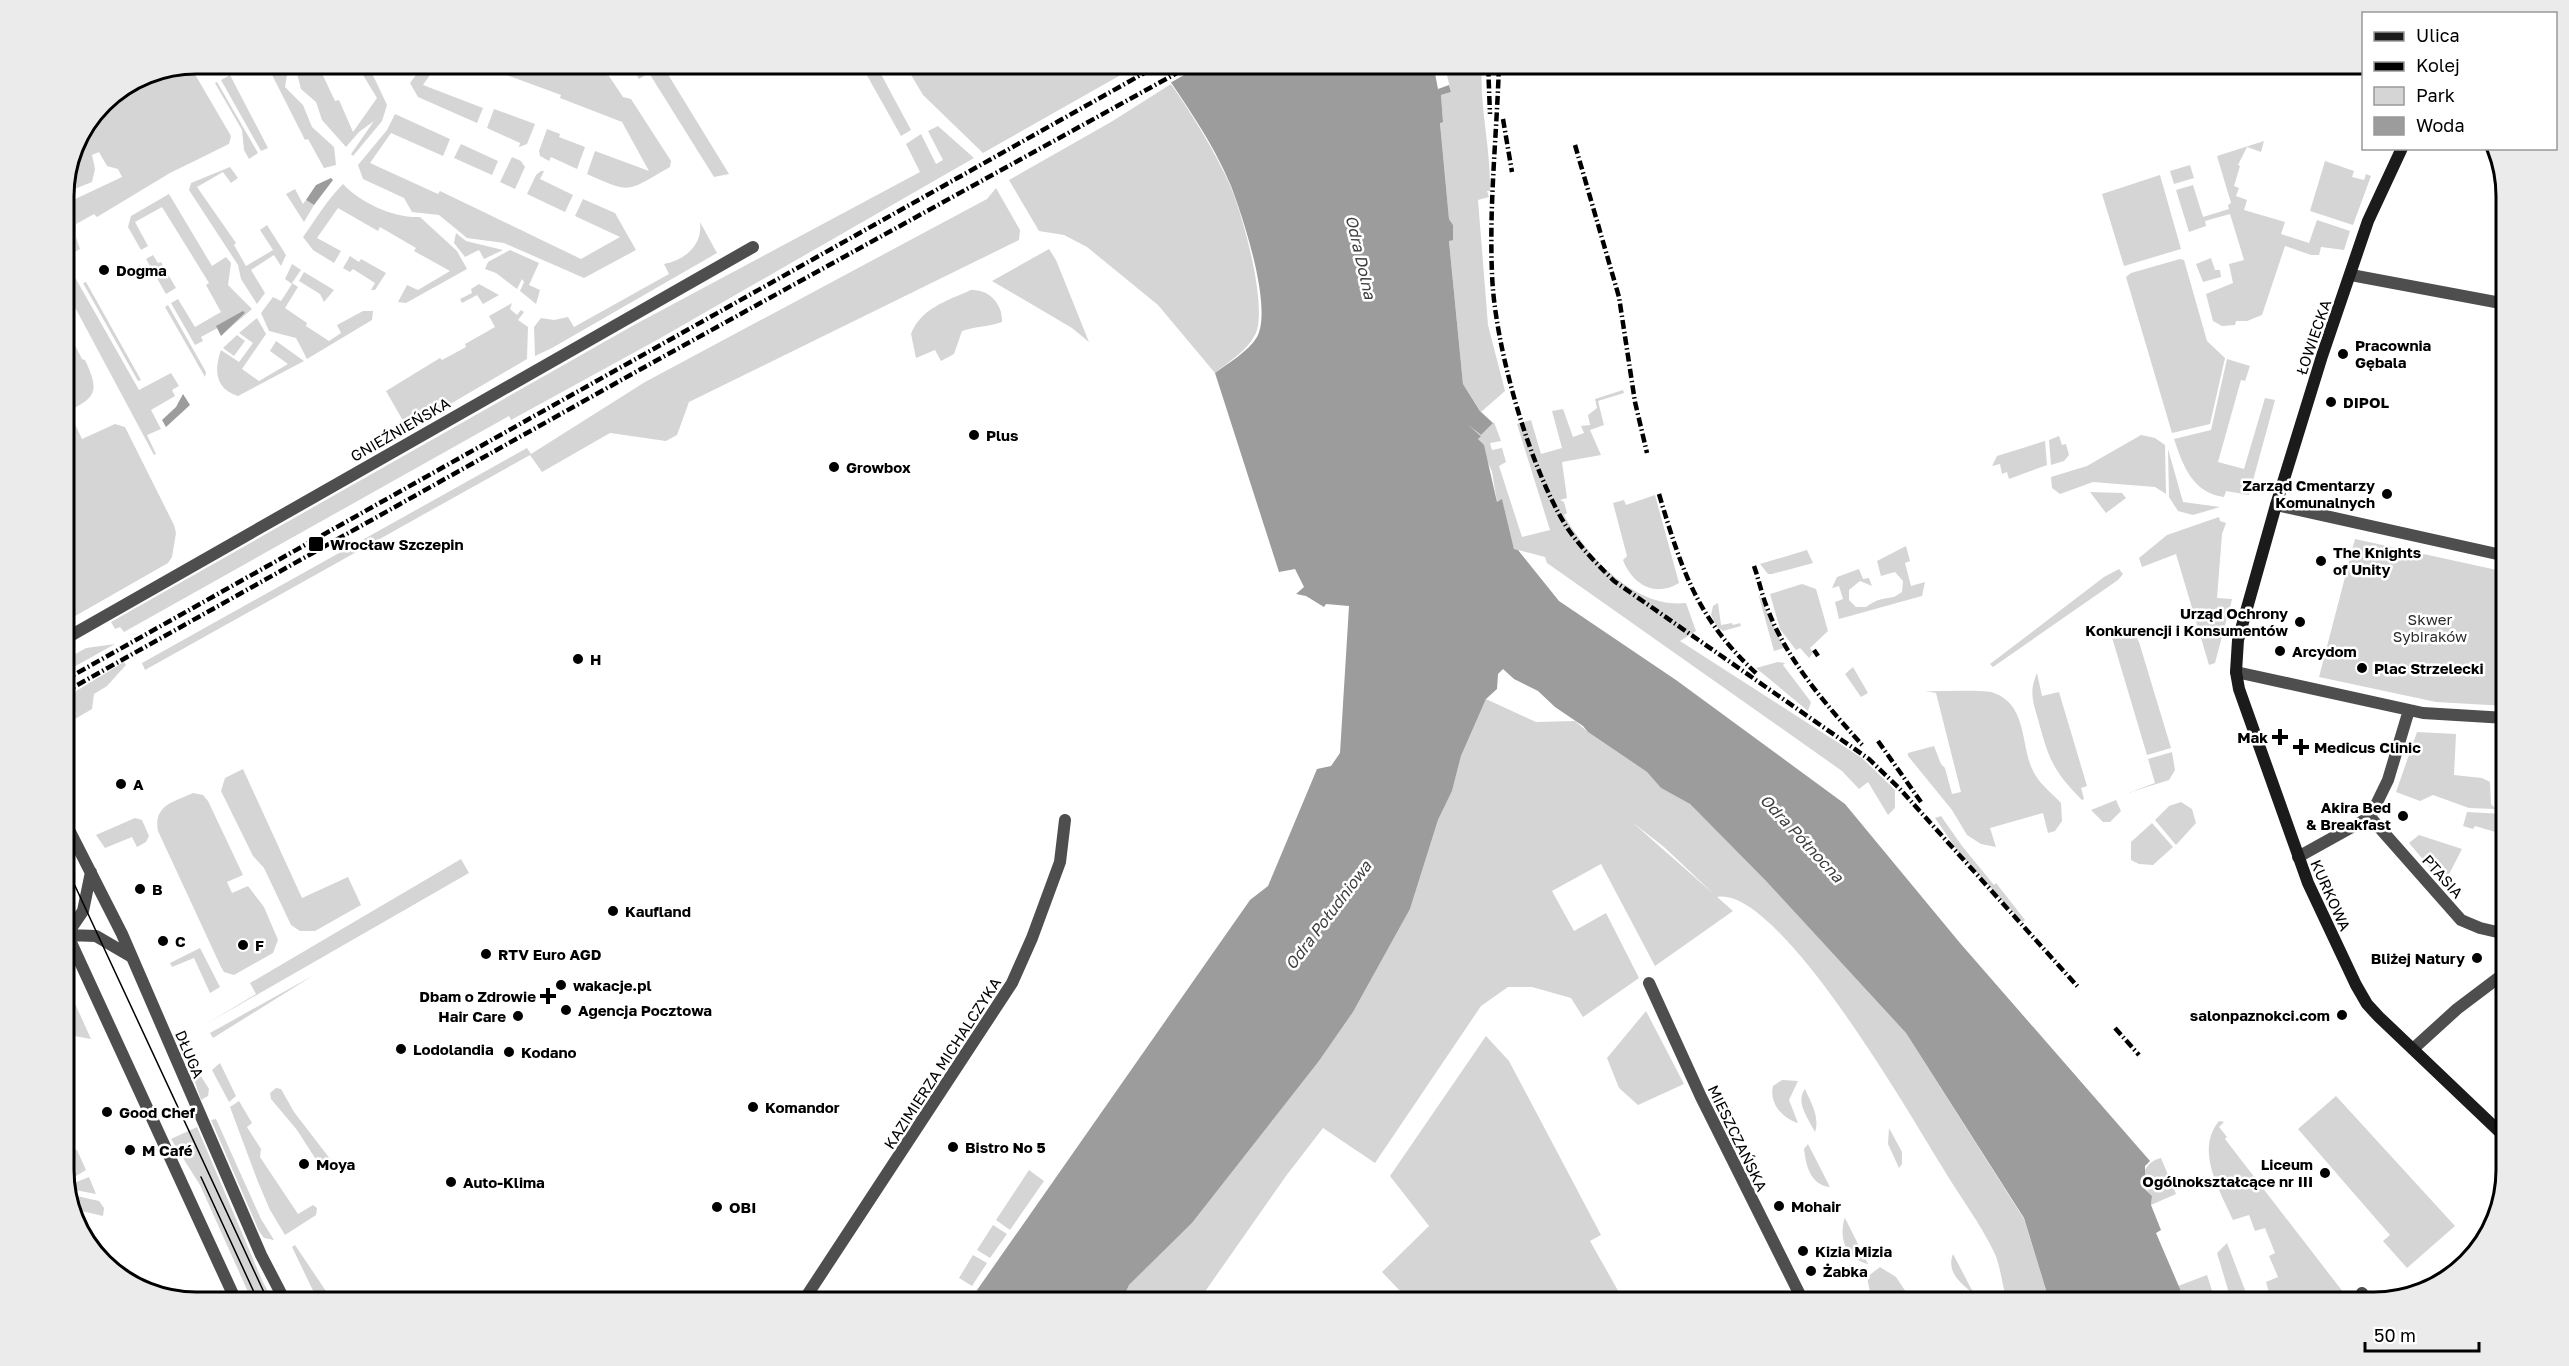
<svg xmlns="http://www.w3.org/2000/svg" width="2569" height="1366" viewBox="0 0 2569 1366" font-family="'Golos Text',sans-serif">
<style>
.green{fill:#d5d5d5}
.water{fill:#9c9c9c}
.pier{fill:#fff}
.lines{fill:none;stroke-linecap:round;stroke-linejoin:round}
.minor{stroke:#4e4e4e;stroke-width:12}
.tertiary{stroke:#4e4e4e;stroke-width:12}
.secondary{stroke:#1b1b1b;stroke-width:12}
.tram{stroke:#000;stroke-width:1.5}
.rail{stroke:#000;stroke-width:4.5;stroke-dasharray:9 3 1.5 3;stroke-linecap:butt}
.poi-dot{fill:#000;stroke:#fff;stroke-width:2}
.labels{text-anchor:middle;dominant-baseline:central;stroke-width:5;stroke-linejoin:round;paint-order:stroke}
.poi-label{font-size:15px;font-weight:bold;fill:#000;stroke:#fff;text-anchor:start}
.street-label{font-size:15px;fill:#000;stroke:#fff}
.park-label{font-size:15px;fill:#2c2c2c;stroke:#fff}
.water-label{font-size:16px;font-style:italic;fill:#3d3d3d;stroke:#fff}
.rim{fill:none;stroke:#000;stroke-width:3}
</style>
<rect width="100%" height="100%" fill="#fff"/>
<path class="green" d="M 266,63 L 280,63 L 287,75 L 285,87 L 303,105 L 312,127 L 334,147 L 336,165 L 324,168 L 308,139 L 305,140 Z
M 284,63 L 321,63 L 319,67 L 335,101 L 339,100 L 353,132 L 377,98 L 363,75 L 371,71 L 387,105 L 382,121 L 353,156 L 351,154 L 374,121 L 359,132 L 346,147 L 322,120 L 316,102 L 301,89 L 296,70 L 287,68 Z
M 425,63 L 438,63 L 423,85 L 483,108 L 477,123 L 418,97 L 410,83 Z
M 467,63 L 528,63 L 536,69 L 570,66 L 609,76 L 623,97 L 631,99 L 671,161 L 670,167 C 627,191 633,195 587,174 L 595,151 L 649,171 L 622,122 L 560,98 L 561,95 L 496,71 L 495,73 Z
M 629,63 L 661,63 L 729,174 L 714,177 L 649,73 L 639,79 Z
M 860,63 L 875,63 L 911,130 L 901,136 Z
M 904,63 L 1142,63 L 983,153 L 923,95 Z
M 1444,63 L 1482,63 C 1479,106 1491,148 1490,191 L 1487,191 L 1489,197 L 1478,200 L 1488,325 L 1505,391 L 1481,412 L 1463,384 L 1449,240 L 1453,225 L 1449,219 L 1440,122 L 1443,122 L 1441,95 L 1451,92 Z
M 189,64 L 231,136 L 229,144 L 170,173 L 97,217 L 94,214 L 76,224 L 76,237 L 80,249 L 64,258 L 139,390 L 171,373 L 179,386 L 172,390 L 175,396 L 151,410 L 161,429 L 147,435 L 156,454 L 154,455 L 63,285 L 63,219 L 71,201 L 122,177 L 118,169 L 107,166 L 99,152 L 92,155 L 95,169 L 92,182 L 67,192 L 63,192 L 63,187 L 73,144 L 102,102 L 145,73 Z
M 230,75 L 268,148 L 261,151 L 221,80 Z
M 217,82 L 258,153 L 249,159 L 244,150 L 242,130 L 215,83 Z
M 1171,84 C 1193,116 1213,148 1229,183 C 1242,211 1269,309 1255,335 C 1247,351 1228,362 1215,373 L 1158,305 L 1087,247 L 1064,235 L 1039,231 L 1009,180 L 1111,122 Z
M 494,109 L 535,124 L 527,144 L 519,147 L 520,143 L 487,128 Z
M 395,114 L 450,139 L 443,156 L 391,133 L 370,163 L 438,194 L 440,191 L 581,259 L 620,237 L 575,216 L 583,199 L 615,213 L 636,250 L 584,278 L 504,243 L 467,238 L 439,215 L 412,212 L 404,198 L 363,179 L 358,165 L 387,130 Z
M 938,126 L 974,158 L 657,340 L 511,420 L 509,416 L 124,632 L 120,627 L 115,629 L 111,622 L 634,325 L 920,172 L 906,144 L 921,134 L 936,164 L 943,160 L 928,131 Z
M 547,129 L 560,134 L 559,137 L 585,147 L 577,169 L 551,157 L 549,161 L 540,156 L 539,151 Z
M 2264,141 L 2261,152 L 2247,147 L 2238,165 L 2240,166 L 2234,186 L 2239,188 L 2236,196 L 2247,200 L 2244,210 L 2285,222 L 2281,234 L 2309,243 L 2317,220 L 2350,231 L 2344,250 L 2321,247 L 2319,255 L 2311,255 L 2285,246 L 2262,315 L 2247,321 L 2236,321 L 2235,325 L 2222,326 L 2213,321 L 2206,294 L 2233,283 L 2229,264 L 2244,260 L 2230,214 L 2205,221 L 2206,226 L 2189,232 L 2176,190 L 2193,185 L 2203,217 L 2229,209 L 2228,205 L 2231,203 L 2217,156 Z
M 461,144 L 498,161 L 492,175 L 454,158 Z
M 512,157 L 521,161 L 525,167 L 515,189 L 500,182 Z
M 2325,161 L 2354,171 L 2352,177 L 2364,180 L 2366,174 L 2371,176 L 2353,225 L 2310,211 Z
M 2190,165 L 2194,178 L 2174,184 L 2170,171 Z
M 230,167 L 238,178 L 231,183 L 223,172 L 197,187 L 236,243 L 234,245 L 246,266 L 273,250 L 260,230 L 267,225 L 286,255 L 281,266 L 274,255 L 251,270 L 265,293 L 257,304 L 241,279 L 238,265 L 189,190 L 191,183 Z
M 541,171 L 544,171 L 540,179 L 573,195 L 565,212 L 527,194 L 536,175 Z
M 2160,175 L 2181,249 L 2124,266 L 2102,194 Z
M 343,184 C 361,203 393,218 420,217 L 457,251 L 467,269 L 406,303 L 398,302 L 407,285 L 418,290 L 450,271 L 414,251 L 416,248 L 380,227 L 378,231 L 338,208 L 317,238 L 341,251 L 334,263 L 313,250 L 303,237 C 316,219 327,200 343,184 Z
M 996,188 L 1020,230 L 1019,240 L 689,402 L 677,435 L 666,441 L 610,433 L 542,472 L 530,455 L 145,670 L 142,663 L 527,448 L 531,454 L 645,382 L 987,199 Z
M 295,189 L 303,204 L 306,200 L 314,205 L 304,222 L 286,194 Z
M 169,194 L 212,266 L 226,257 L 231,263 L 228,285 L 252,309 L 230,328 L 245,313 L 201,337 L 203,341 L 195,345 L 171,303 L 178,299 L 195,327 L 221,312 L 206,285 L 209,283 L 162,207 L 135,222 L 148,246 L 141,250 L 128,227 L 131,216 Z
M 700,222 L 717,253 L 552,348 L 535,356 L 534,327 L 541,318 L 554,320 L 568,317 L 574,327 L 669,274 L 664,264 C 685,260 703,245 700,222 Z
M 456,233 L 466,241 L 503,250 L 484,259 L 479,250 L 465,257 L 454,243 Z
M 1049,249 L 1056,260 L 1089,342 L 1072,328 L 992,281 Z
M 510,250 L 539,263 L 529,285 L 540,290 L 536,304 L 520,291 L 524,282 L 522,279 L 517,289 L 496,273 L 485,269 L 488,262 Z
M 153,255 L 158,263 L 161,262 L 176,288 L 166,294 L 146,259 Z
M 350,256 L 359,262 L 361,259 L 386,273 L 375,290 L 371,290 L 375,283 L 353,269 L 350,272 L 343,268 Z
M 2211,258 L 2215,270 L 2220,270 L 2221,277 L 2203,282 L 2196,264 Z
M 2180,259 L 2184,260 L 2207,341 L 2225,358 L 2210,424 L 2172,433 L 2126,277 L 2131,273 Z
M 292,264 L 301,270 L 292,283 L 298,287 L 285,308 L 307,323 L 306,326 L 329,341 L 341,333 L 337,325 L 363,311 L 373,311 L 372,320 L 307,359 L 296,338 L 269,331 L 261,313 L 273,297 L 281,301 L 292,284 L 285,279 Z
M 304,272 L 334,290 L 324,302 L 320,294 L 299,281 Z
M 86,282 L 141,380 L 138,381 L 83,283 Z
M 479,284 L 499,295 L 483,304 L 477,295 L 462,303 L 460,299 L 472,293 L 471,289 Z
M 971,290 C 990,289 1003,305 1002,322 C 989,327 976,326 962,331 L 954,354 L 941,361 L 935,350 L 916,358 L 911,334 C 921,308 947,301 971,290 Z
M 512,303 L 510,309 L 517,315 L 521,310 L 524,312 L 518,320 L 528,327 L 527,359 L 411,427 L 406,426 L 386,391 L 440,358 L 442,360 L 466,347 L 465,344 L 495,327 L 489,316 Z
M 168,305 L 206,372 L 205,377 L 165,307 Z
M 257,318 L 266,334 L 242,369 L 259,381 L 288,364 L 270,351 L 276,341 L 304,361 L 238,396 C 215,389 214,370 221,350 L 239,362 L 253,343 L 239,333 Z
M 63,322 L 82,359 L 85,360 C 101,394 95,398 63,414 L 63,409 L 68,407 L 63,397 Z
M 237,335 L 245,341 L 234,356 L 223,348 Z
M 2227,359 L 2250,366 L 2245,381 L 2241,380 L 2218,462 L 2244,469 L 2265,398 L 2275,400 L 2249,495 L 2226,491 L 2224,497 C 2193,493 2183,466 2174,439 L 2211,430 Z
M 1623,390 L 1624,393 L 1598,401 L 1604,425 L 1590,430 L 1601,455 L 1562,462 L 1567,498 L 1560,500 L 1564,502 L 1567,513 L 1564,515 C 1587,556 1635,609 1686,603 L 1696,631 L 1680,641 L 1862,758 L 1895,790 L 1895,808 L 1888,815 L 1868,782 L 1859,789 L 1842,771 L 1547,563 L 1545,557 L 1514,549 L 1502,500 L 1497,502 L 1492,472 L 1478,438 L 1494,422 L 1501,441 L 1490,443 L 1492,450 L 1502,448 L 1506,462 L 1499,466 L 1522,537 L 1550,530 L 1517,424 L 1531,420 L 1541,454 L 1562,448 L 1552,411 L 1563,409 L 1573,437 L 1584,433 L 1581,426 L 1590,425 L 1588,415 L 1597,408 L 1595,399 Z
M 73,420 L 82,439 L 115,424 L 125,427 L 174,525 L 176,533 L 172,557 L 168,563 L 63,623 L 63,425 Z
M 2141,435 L 2155,438 L 2165,445 L 2166,494 L 2155,487 L 2093,482 L 2060,494 L 2052,488 L 2051,477 L 2087,466 Z
M 2059,436 L 2062,445 L 2066,444 L 2069,455 L 2064,461 L 2051,465 L 2049,440 Z
M 2045,441 L 2047,465 L 2009,479 L 2007,472 L 2002,474 L 2000,464 L 1992,466 L 1997,456 Z
M 2168,449 L 2183,502 L 2220,507 L 2193,515 L 2178,511 L 2169,497 Z
M 2090,492 L 2122,493 L 2126,498 L 2106,513 Z
M 1655,495 L 1679,583 C 1655,598 1632,584 1623,560 L 1627,556 L 1613,503 L 1624,500 L 1626,505 Z
M 2219,517 L 2220,521 L 2226,523 L 2222,534 L 2217,598 L 2232,599 L 2215,663 L 2209,665 L 2176,554 L 2142,567 L 2139,558 L 2167,535 Z
M 2355,539 L 2506,572 L 2506,706 L 2436,702 L 2319,677 Z
M 1906,546 L 1910,561 L 1905,563 L 1911,586 L 1925,582 L 1922,596 L 1839,619 L 1835,602 L 1843,599 L 1839,586 L 1832,588 L 1837,577 L 1859,569 L 1863,579 L 1869,578 L 1872,586 L 1860,581 L 1849,590 L 1849,600 L 1856,607 L 1866,607 C 1878,599 1881,599 1894,597 L 1902,592 L 1903,581 L 1895,572 L 1881,576 L 1877,561 Z
M 1807,550 L 1813,563 L 1772,574 L 1768,574 L 1760,564 Z
M 2119,569 L 2123,574 L 2118,580 L 1993,667 L 1990,664 L 2104,577 Z
M 1802,584 L 1816,589 L 1828,631 L 1810,648 L 1813,653 L 1809,658 L 1800,648 L 1796,650 L 1780,629 L 1770,594 Z
M 1758,593 L 1784,648 L 1774,651 Z
M 1718,603 L 1721,625 L 1732,623 L 1733,625 L 1740,623 L 1741,626 L 1723,631 L 1717,627 L 1711,615 L 1713,606 Z
M 2127,632 L 2135,635 L 2139,642 L 2171,748 L 2147,755 L 2111,634 Z
M 115,644 L 63,673 L 63,661 L 86,648 Z
M 124,662 L 126,665 L 107,686 L 94,694 L 92,709 L 63,726 L 63,721 L 76,713 L 63,699 Z
M 1778,662 L 1785,663 L 1783,665 L 1811,702 L 1808,711 L 1756,668 Z
M 1853,667 L 1868,693 L 1861,697 L 1845,674 Z
M 2037,673 L 2042,696 L 2059,692 L 2087,786 L 2081,788 L 2084,799 L 2082,800 C 2053,771 2049,759 2039,723 C 2034,704 2028,693 2037,673 Z
M 1925,691 C 1941,692 1982,689 1994,693 C 2030,706 2019,751 2036,776 C 2042,786 2053,794 2061,803 L 2062,821 L 2055,831 L 2048,833 L 2043,813 L 1990,828 L 1996,847 L 1981,844 L 1967,835 L 1952,810 L 1908,756 L 1908,753 L 1934,746 L 1941,764 L 1945,768 L 1952,794 L 1961,792 L 1936,693 Z
M 1486,699 L 1536,722 L 1575,721 L 1588,732 L 1647,772 L 1661,788 L 1690,804 L 1766,881 L 1906,1033 L 2024,1219 L 2050,1303 L 2007,1303 C 2003,1288 2001,1269 1995,1254 C 1981,1224 1958,1194 1941,1165 C 1910,1115 1778,885 1717,897 L 1664,847 L 1632,822 L 1733,911 L 1655,966 L 1601,864 L 1552,891 L 1574,931 L 1606,913 L 1639,978 L 1583,1017 L 1571,998 L 1532,987 L 1508,987 L 1481,1006 L 1375,1163 L 1323,1128 L 1286,1176 L 1197,1303 L 1121,1303 L 1129,1285 L 1192,1223 L 1319,1061 L 1353,1012 L 1410,909 L 1438,820 L 1452,791 L 1461,756 Z
M 2417,732 L 2456,734 L 2454,775 L 2482,778 L 2490,782 L 2491,804 L 2496,809 L 2469,808 L 2433,795 L 2420,801 L 2396,792 Z
M 2172,752 L 2175,770 L 2169,780 L 2128,793 L 2155,783 L 2148,759 Z
M 243,769 L 302,898 L 348,877 L 361,905 L 315,931 L 300,931 L 291,925 L 264,868 L 253,856 L 221,791 L 225,778 Z
M 193,793 L 203,795 L 208,801 L 243,875 L 227,882 L 232,893 L 248,886 L 264,907 L 278,940 L 273,953 L 234,975 L 224,972 L 221,967 L 158,831 C 153,805 174,802 193,793 Z
M 2116,800 L 2121,811 L 2110,822 L 2103,822 L 2091,810 Z
M 2181,802 L 2192,809 L 2196,823 L 2176,845 L 2155,820 L 2169,806 Z
M 2467,812 L 2504,814 L 2499,833 L 2475,826 L 2473,829 L 2463,826 Z
M 1941,816 L 1962,846 L 1994,885 L 1996,883 L 2025,920 L 2022,922 L 1959,853 L 1935,818 Z
M 135,818 L 142,820 L 149,836 L 146,842 L 137,847 L 132,837 L 105,848 L 96,835 Z
M 2152,823 L 2173,847 L 2153,865 L 2139,864 L 2131,860 L 2131,842 Z
M 2419,835 L 2462,849 L 2444,884 L 2409,843 Z
M 461,859 L 469,873 L 206,1024 L 256,994 L 250,983 Z
M 200,948 L 220,987 L 210,993 L 194,958 L 172,967 L 170,963 Z
M 314,975 L 213,1038 L 210,1033 Z
M 73,999 L 91,1039 L 63,1034 L 63,1020 L 67,1018 L 63,1000 Z
M 1646,1011 L 1684,1084 L 1638,1105 L 1619,1088 L 1607,1058 Z
M 1486,1036 L 1509,1061 L 1601,1235 L 1590,1241 L 1625,1303 L 1407,1303 L 1402,1293 L 1382,1272 L 1429,1226 L 1390,1176 Z
M 220,1063 L 236,1096 L 229,1102 L 212,1070 Z
M 199,1073 L 209,1089 L 208,1096 L 201,1100 L 193,1076 Z
M 1782,1080 L 1798,1081 L 1789,1100 L 1798,1123 C 1782,1118 1769,1103 1773,1086 Z
M 276,1088 L 281,1089 L 294,1112 L 334,1164 L 324,1172 L 297,1130 L 271,1099 L 270,1093 Z
M 1805,1089 C 1811,1103 1820,1117 1815,1132 C 1808,1118 1795,1102 1805,1089 Z
M 2336,1096 L 2455,1226 L 2407,1268 L 2383,1241 L 2390,1235 L 2298,1129 Z
M 239,1101 L 252,1123 L 247,1127 L 261,1149 L 260,1157 L 298,1214 L 313,1205 L 317,1208 L 316,1215 L 285,1235 L 270,1210 L 258,1182 L 230,1107 Z
M 216,1119 L 261,1219 L 274,1240 L 264,1238 L 259,1231 L 211,1120 Z
M 2219,1121 L 2224,1122 L 2219,1127 L 2227,1137 L 2225,1139 L 2350,1301 L 2348,1303 L 2272,1303 L 2266,1282 L 2278,1277 L 2269,1256 L 2275,1253 L 2265,1228 L 2255,1231 L 2249,1215 L 2233,1220 C 2219,1189 2195,1150 2219,1121 Z
M 197,1127 L 262,1280 L 274,1303 L 253,1303 L 200,1185 L 171,1139 Z
M 1889,1128 L 1902,1152 L 1902,1164 L 1899,1168 L 1888,1144 Z
M 1808,1144 L 1830,1187 C 1810,1185 1806,1165 1804,1149 Z
M 73,1149 L 77,1150 L 86,1170 L 71,1179 L 63,1161 Z
M 2161,1158 L 2176,1194 L 2151,1205 L 2152,1196 C 2138,1183 2141,1163 2161,1158 Z
M 1029,1170 L 1044,1181 L 1010,1230 L 996,1220 Z
M 89,1177 L 96,1194 L 75,1190 L 74,1183 Z
M 77,1196 L 99,1201 L 104,1208 L 103,1216 L 73,1209 L 71,1202 L 74,1203 Z
M 1845,1217 L 1845,1218 L 1868,1264 C 1846,1258 1838,1239 1845,1217 Z
M 993,1225 L 1007,1234 L 990,1258 L 977,1250 Z
M 2227,1243 L 2250,1303 L 2232,1303 L 2217,1253 Z
M 295,1245 L 332,1300 L 334,1303 L 319,1303 L 292,1247 Z
M 1953,1254 L 1974,1294 C 1961,1284 1946,1272 1953,1254 Z
M 973,1255 L 987,1263 L 972,1286 L 959,1278 Z
M 1880,1267 L 1896,1277 L 1910,1298 L 1900,1303 L 1872,1303 L 1867,1277 Z
M 2207,1275 L 2216,1303 L 2182,1303 L 2178,1286 Z"/>
<path class="water" d="M 1158,63 L 1433,63 L 1438,89 L 1449,85 L 1451,92 L 1441,95 L 1443,122 L 1440,123 L 1449,219 L 1453,225 L 1453,240 L 1449,241 L 1463,384 L 1480,411 L 1493,423 L 1481,435 L 1468,425 L 1481,436 L 1478,439 L 1484,445 L 1497,502 L 1502,499 L 1514,549 L 1518,550 L 1559,601 L 1676,680 L 1845,804 L 1960,943 L 2150,1161 L 2145,1166 L 2145,1189 L 2152,1196 L 2151,1205 L 2161,1230 L 2156,1233 L 2180,1289 L 2182,1303 L 2050,1303 L 2024,1218 L 1906,1033 L 1766,881 L 1690,804 L 1661,788 L 1647,772 L 1588,732 L 1583,726 L 1555,707 L 1538,691 L 1514,679 L 1503,669 L 1498,674 L 1497,689 L 1486,699 L 1461,756 L 1452,791 L 1438,820 L 1410,909 L 1353,1012 L 1319,1061 L 1192,1223 L 1129,1285 L 1121,1303 L 968,1303 L 1250,900 L 1268,886 L 1317,769 L 1331,766 L 1340,753 L 1349,606 L 1326,604 L 1324,607 L 1306,596 L 1296,594 L 1304,587 L 1295,569 L 1279,572 L 1215,373 C 1228,363 1248,352 1257,337 C 1273,308 1243,217 1231,186 C 1213,142 1184,102 1158,63 Z
M 331,178 L 333,180 L 314,205 L 306,200 L 316,185 Z
M 243,311 L 245,313 L 221,336 L 216,326 Z
M 183,394 L 190,405 L 166,427 L 162,420 L 176,407 Z"/>
<path class="pier" d="M 1155,63 L 1206,63 L 1168,84 Z"/>
<g class="lines">
<path class="minor" d="M 2351,275 L 2506,304
M 2276,505 L 2506,556
M 63,640 L 753,247
M 2236,672 L 2423,713 L 2506,718
M 2370,817 L 2461,920 L 2480,928 L 2506,934
M 2298,857 L 2370,817 L 2388,780 L 2409,710
M 1649,983 L 1701,1097 L 1804,1303
M 2413,1049 L 2457,1009 L 2506,972
M 2362,1293 L 2370,1303
M 802,1303 L 1012,983 L 1032,938 L 1060,862 L 1065,820"/>
<path class="tertiary" d="M 63,818 L 122,934 L 261,1255 L 286,1303
M 63,925 L 237,1303
M 68,935 L 96,936 L 132,957
M 63,940 L 83,911 L 91,872"/>
<path class="secondary" d="M 2402,148 L 2368,221 L 2322,356 L 2276,505 L 2238,640 L 2236,672 L 2239,689 L 2308,883 L 2356,985 L 2367,1004 L 2379,1017 L 2506,1138"/>
<path class="tram" d="M 63,860 L 269,1303
M 201,1177 L 259,1303"/>
<path class="rail" d="M 1488,63 L 1490,114
M 1499,63 C 1497,133 1489,203 1492,273 C 1494,344 1529,466 1566,526 C 1580,547 1597,564 1614,581 L 1869,759 L 1899,788 L 2078,987
M 1503,119 L 1512,172
M 1575,145 L 1619,297 L 1635,402 L 1647,453
M 1659,494 C 1682,571 1697,619 1758,675
M 1754,566 C 1759,580 1762,596 1768,610 C 1788,662 1828,707 1864,747
M 1814,650 L 1818,656
M 63,681 L 1162,63
M 63,693 L 641,369 L 1195,63
M 1878,741 L 1921,802
M 2115,1028 L 2139,1055"/>
</g>
<g class="poi-dot">
<circle cx="104" cy="270" r="6"/>
<circle cx="2343" cy="354" r="6"/>
<circle cx="2331" cy="402" r="6"/>
<circle cx="974" cy="435" r="6"/>
<circle cx="834" cy="467" r="6"/>
<circle cx="2387" cy="494" r="6"/>
<rect x="308" y="536" width="16" height="16" rx="3"/>
<circle cx="2321" cy="561" r="6"/>
<circle cx="2300" cy="622" r="6"/>
<circle cx="2280" cy="651" r="6"/>
<circle cx="578" cy="659" r="6"/>
<circle cx="2362" cy="668" r="6"/>
<path d="M2277 728h6v6h6v6h-6v6h-6v-6h-6v-6h6z"/>
<path d="M2298 738h6v6h6v6h-6v6h-6v-6h-6v-6h6z"/>
<circle cx="121" cy="784" r="6"/>
<circle cx="2403" cy="816" r="6"/>
<circle cx="140" cy="889" r="6"/>
<circle cx="613" cy="911" r="6"/>
<circle cx="163" cy="941" r="6"/>
<circle cx="243" cy="945" r="6"/>
<circle cx="486" cy="954" r="6"/>
<circle cx="2477" cy="958" r="6"/>
<circle cx="561" cy="985" r="6"/>
<path d="M545 987h6v6h6v6h-6v6h-6v-6h-6v-6h6z"/>
<circle cx="566" cy="1010" r="6"/>
<circle cx="2342" cy="1015" r="6"/>
<circle cx="518" cy="1016" r="6"/>
<circle cx="401" cy="1049" r="6"/>
<circle cx="509" cy="1052" r="6"/>
<circle cx="753" cy="1107" r="6"/>
<circle cx="107" cy="1112" r="6"/>
<circle cx="953" cy="1147" r="6"/>
<circle cx="130" cy="1150" r="6"/>
<circle cx="304" cy="1164" r="6"/>
<circle cx="2325" cy="1173" r="6"/>
<circle cx="451" cy="1182" r="6"/>
<circle cx="1779" cy="1206" r="6"/>
<circle cx="717" cy="1207" r="6"/>
<circle cx="1803" cy="1251" r="6"/>
<circle cx="1811" cy="1271" r="6"/>
</g>
<g class="labels">
<g class="poi-label">
<text x="116" y="270">Dogma</text>
<text x="2355" y="345">Pracownia<tspan x="2355" dy="17">Gębala</tspan></text>
<text x="2343" y="402">DIPOL</text>
<text x="986" y="435">Plus</text>
<text x="846" y="467">Growbox</text>
<text x="2375" y="485" text-anchor="end">Zarząd Cmentarzy<tspan x="2375" dy="17">Komunalnych</tspan></text>
<text x="330" y="544">Wrocław Szczepin</text>
<text x="2333" y="552">The Knights<tspan x="2333" dy="17">of Unity</tspan></text>
<text x="2288" y="613" text-anchor="end">Urząd Ochrony<tspan x="2288" dy="17">Konkurencji i Konsumentów</tspan></text>
<text x="2292" y="651">Arcydom</text>
<text x="590" y="659">H</text>
<text x="2374" y="668">Plac Strzelecki</text>
<text x="2268" y="737" text-anchor="end">Mak</text>
<text x="2314" y="747">Medicus Clinic</text>
<text x="133" y="784">A</text>
<text x="2391" y="807" text-anchor="end">Akira Bed<tspan x="2391" dy="17">&amp; Breakfast</tspan></text>
<text x="152" y="889">B</text>
<text x="625" y="911">Kaufland</text>
<text x="175" y="941">C</text>
<text x="255" y="945">F</text>
<text x="498" y="954">RTV Euro AGD</text>
<text x="2465" y="958" text-anchor="end">Bliżej Natury</text>
<text x="573" y="985">wakacje.pl</text>
<text x="536" y="996" text-anchor="end">Dbam o Zdrowie</text>
<text x="578" y="1010">Agencja Pocztowa</text>
<text x="2330" y="1015" text-anchor="end">salonpaznokci.com</text>
<text x="506" y="1016" text-anchor="end">Hair Care</text>
<text x="413" y="1049">Lodolandia</text>
<text x="521" y="1052">Kodano</text>
<text x="765" y="1107">Komandor</text>
<text x="119" y="1112">Good Chef</text>
<text x="965" y="1147">Bistro No 5</text>
<text x="142" y="1150">M Café</text>
<text x="316" y="1164">Moya</text>
<text x="2313" y="1164" text-anchor="end">Liceum<tspan x="2313" dy="17">Ogólnokształcące nr III</tspan></text>
<text x="463" y="1182">Auto-Klima</text>
<text x="1791" y="1206">Mohair</text>
<text x="729" y="1207">OBI</text>
<text x="1815" y="1251">Kizia Mizia</text>
<text x="1823" y="1271">Żabka</text>
</g>
<g class="street-label">
<text transform="translate(2313 337) rotate(-71)">ŁOWIECKA</text>
<text transform="translate(400 429) rotate(-30)">GNIEŹNIEŃSKA</text>
<text transform="translate(2443 876) rotate(48)">PTASIA</text>
<text transform="translate(2331 895) rotate(66)">KURKOWA</text>
<text transform="translate(190 1054) rotate(67)">DŁUGA</text>
<text transform="translate(942 1063) rotate(-57)">KAZIMIERZA MICHALCZYKA</text>
<text transform="translate(1738 1138) rotate(64)">MIESZCZAŃSKA</text>
</g>
<g class="park-label">
<text x="2430" y="619">Skwer<tspan x="2430" dy="17">Sybiraków</tspan></text>
</g>
<g class="water-label">
<text transform="translate(1361 257) rotate(77)">Odra Dolna</text>
<text transform="translate(1802 838) rotate(47)">Odra Północna</text>
<text transform="translate(1328 915) rotate(-53)">Odra Południowa</text>
</g>
</g>
<path d="M0 0H2569V1366H0ZM196 74H2374A122 122 0 0 1 2496 196V1170A122 122 0 0 1 2374 1292H196A122 122 0 0 1 74 1170V196A122 122 0 0 1 196 74Z" fill="#ebebeb" fill-rule="evenodd"/>
<path class="rim" d="M196 74H2374A122 122 0 0 1 2496 196V1170A122 122 0 0 1 2374 1292H196A122 122 0 0 1 74 1170V196A122 122 0 0 1 196 74Z"/>
<rect x="2362" y="12" width="195" height="138" fill="#ffffff" stroke="#999999" stroke-width="1.5"/>
<rect x="2374" y="32" width="30" height="9" fill="#1b1b1b" stroke="#999999" stroke-width="1.5"/>
<text x="2416" y="42" font-size="18" fill="#000000">Ulica</text>
<rect x="2374" y="62" width="30" height="9" fill="#000000" stroke="#999999" stroke-width="1.5"/>
<text x="2416" y="72" font-size="18" fill="#000000">Kolej</text>
<rect x="2374" y="87" width="30" height="18" fill="#d5d5d5" stroke="#999999" stroke-width="1.5"/>
<text x="2416" y="102" font-size="18" fill="#000000">Park</text>
<rect x="2374" y="117" width="30" height="18" fill="#9c9c9c" stroke="#999999" stroke-width="1.5"/>
<text x="2416" y="132" font-size="18" fill="#000000">Woda</text>
<path d="M2365 1342v9h114v-9" fill="none" stroke="#000000" stroke-width="3"/>
<text x="2374" y="1342" font-size="18" fill="#000000" stroke="#ffffff" stroke-width="4.5" paint-order="stroke">50 m</text>
</svg>
